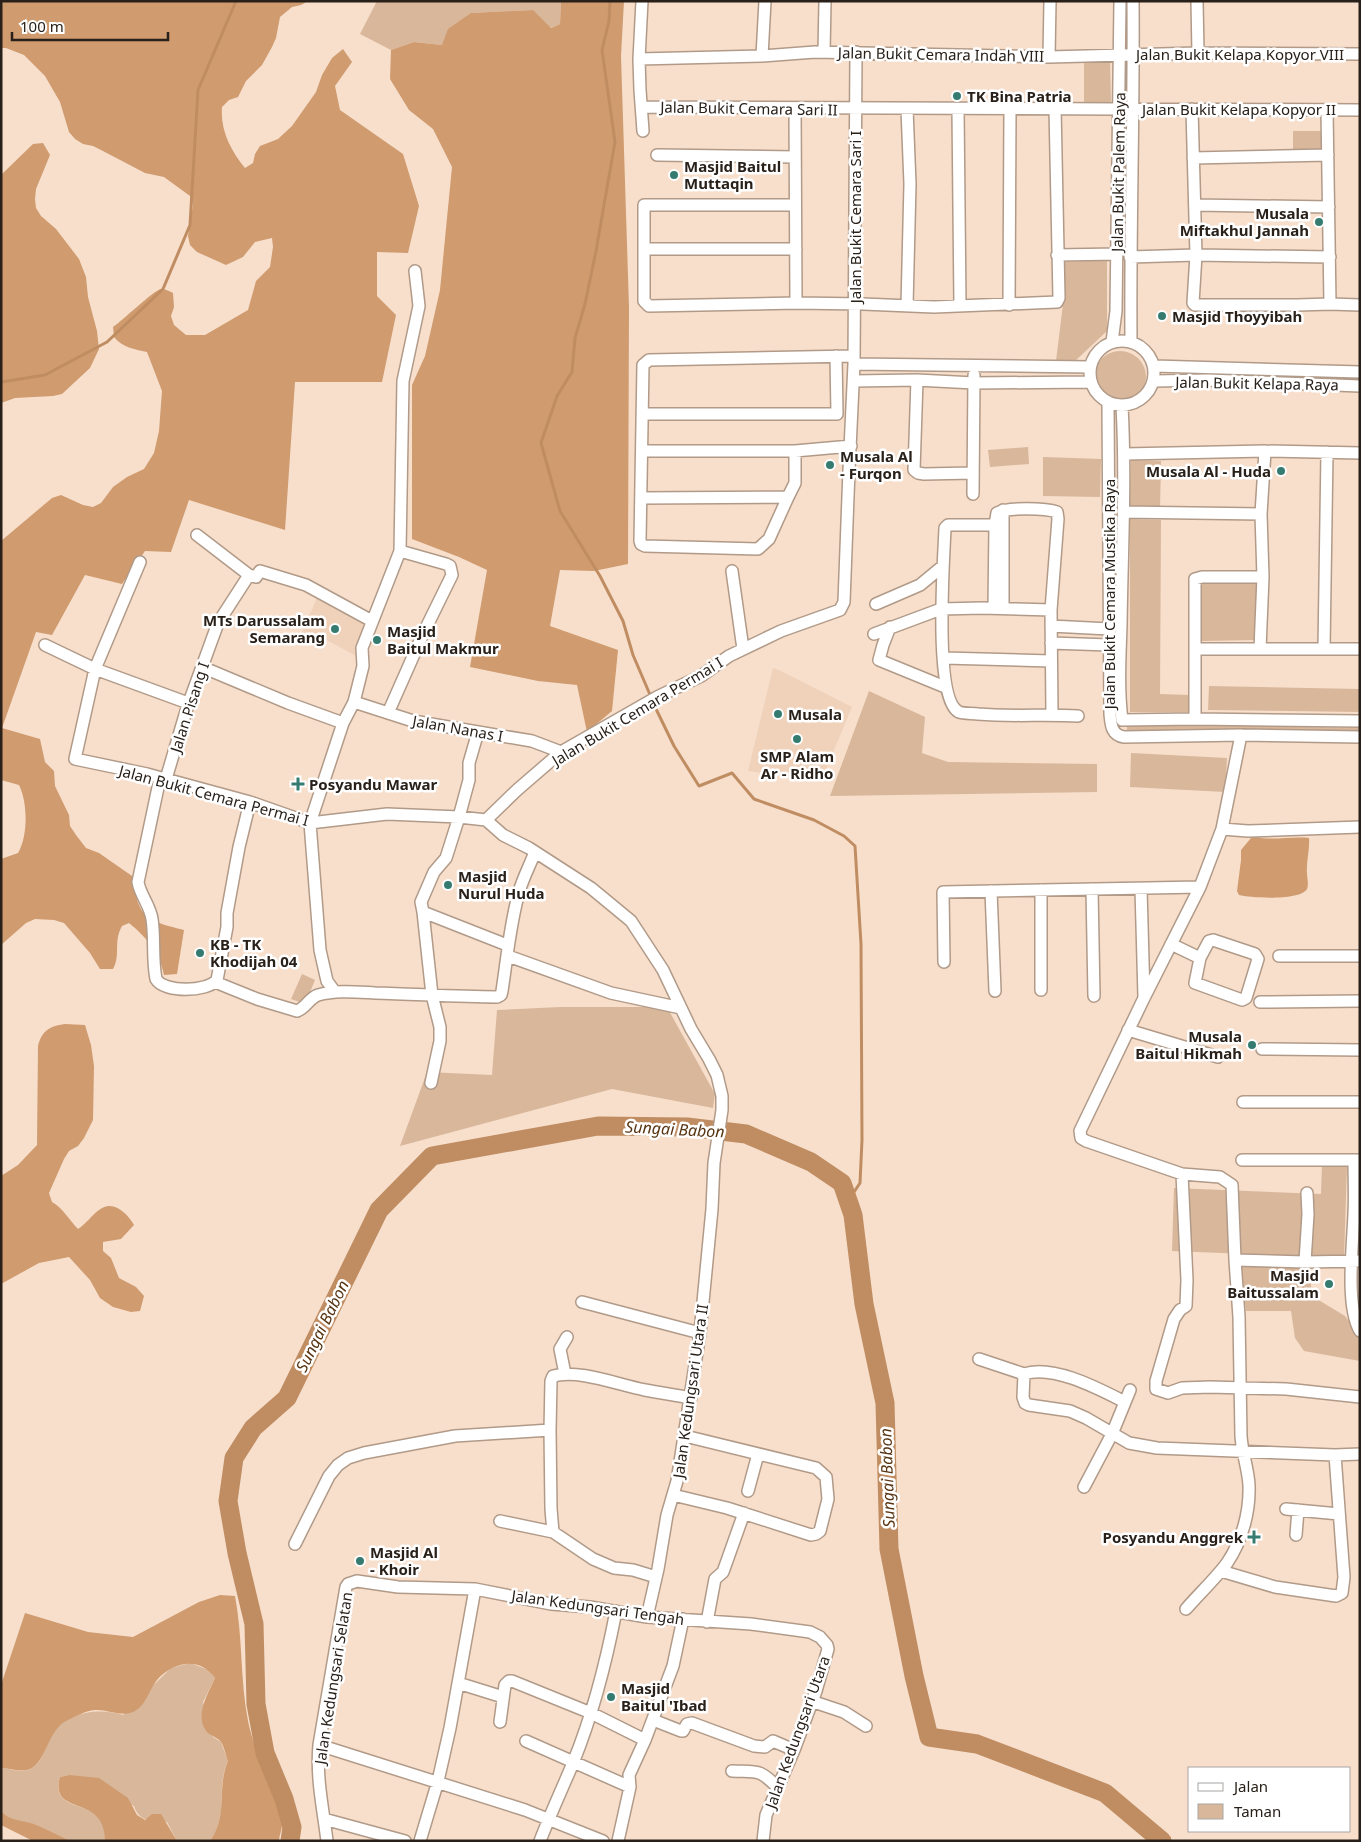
<svg xmlns="http://www.w3.org/2000/svg" width="1361" height="1842" viewBox="0 0 1361 1842" font-family="'Noto Sans',sans-serif">
<style>
.built{fill:#f0d2ba}
.green{fill:#d9b79b}
.forest{fill:#cf9b6f}
.lines{fill:none;stroke-linecap:round;stroke-linejoin:round}
.stream{stroke:#c08d62;stroke-width:3}
.river{stroke:#c08d62;stroke-width:19}
.minor-casing{stroke:#b19a88;stroke-width:14}
.minor{stroke:#fff;stroke-width:11}
.poi-dot{fill:#357b70;stroke:#fff;stroke-width:2}
.labels{text-anchor:middle;dominant-baseline:central;stroke-width:5;stroke-linejoin:round;paint-order:stroke}
.street-label{font-size:15px;fill:#282019;stroke:#fff}
.poi-label{font-size:15px;font-weight:bold;fill:#282019;stroke:#fff;text-anchor:start}
.water-label{font-size:16px;font-style:italic;fill:#573412;stroke:#fff}
</style>
<rect width="100%" height="100%" fill="#f7dfcc"/>
<path class="built" d="M 318,595 L 371,622 L 356,656 L 323,638 L 317,648 L 299,640 Z
M 773,668 L 783,672 L 852,707 L 821,781 L 748,771 Z"/>
<path class="green" d="M 377,1 L 561,1 L 560,24 L 550,28 L 532,10 L 471,13 L 442,45 L 414,42 L 391,50 L 360,34 Z
M 1110,60 L 1111,104 L 1084,104 L 1084,61 Z
M 1293,131 L 1323,131 L 1322,150 L 1293,150 Z
M 1107,260 L 1107,331 L 1073,363 L 1056,361 L 1063,304 L 1063,262 Z
M1094 377a26 26 0 1 1 52 0a26 26 0 1 1-52 0Z
M 1028,447 L 1029,464 L 990,467 L 988,450 Z
M 1043,457 L 1101,459 L 1100,497 L 1043,496 Z
M 1131,460 L 1161,461 L 1160,509 L 1130,508 Z
M 1130,519 L 1161,520 L 1160,694 L 1190,695 L 1190,712 L 1130,712 Z
M 1201,584 L 1256,584 L 1257,640 L 1202,641 Z
M 1209,686 L 1360,689 L 1360,712 L 1208,710 Z
M 869,691 L 925,717 L 922,753 L 948,762 L 1097,764 L 1097,792 L 830,796 Z
M 1127,724 L 1360,728 L 1360,734 L 1127,731 Z
M 1131,753 L 1227,758 L 1225,792 L 1130,787 Z
M 302,974 L 315,980 L 305,1004 L 291,999 Z
M 560,1007 L 667,1007 L 715,1094 L 713,1108 L 612,1089 L 400,1146 L 427,1072 L 492,1075 L 497,1010 Z
M 1322,1164 L 1347,1165 L 1344,1258 L 1172,1251 L 1174,1188 L 1321,1194 Z
M 1240,1267 L 1309,1267 L 1312,1296 L 1345,1316 L 1360,1336 L 1360,1361 L 1304,1351 L 1295,1338 L 1291,1311 L 1246,1311 Z
M 190,1663 L 209,1670 L 215,1678 L 203,1702 L 213,1737 L 221,1742 L 228,1761 C 215,1789 230,1813 210,1841 L 177,1841 L 167,1822 C 151,1820 140,1823 134,1806 L 69,1775 L 60,1777 C 50,1811 88,1800 101,1821 C 105,1827 105,1834 105,1841 L 70,1841 L 33,1824 L 13,1820 L 4,1815 L 1,1811 L 1,1768 C 10,1768 19,1773 28,1770 C 42,1766 45,1747 51,1736 C 64,1712 99,1707 123,1715 L 171,1668 Z"/>
<path class="forest" d="M 1,1 L 308,1 L 301,5 L 292,7 L 280,17 L 276,38 L 272,47 L 262,65 L 246,81 L 238,97 L 229,100 L 222,107 C 220,130 231,151 245,168 L 253,163 L 255,154 L 260,146 L 278,139 L 292,126 L 316,92 L 322,75 L 332,58 L 343,49 L 352,62 L 335,86 L 340,110 L 403,154 L 419,206 L 408,253 L 377,252 L 377,296 L 396,315 L 382,382 L 295,382 L 285,530 L 189,500 L 171,552 L 145,551 L 122,584 L 85,575 L 52,635 L 36,632 L 2,728 L 40,739 L 45,762 L 54,771 L 55,786 L 69,815 L 70,826 L 76,835 L 86,848 L 99,853 L 132,876 C 139,918 144,920 184,930 L 177,974 L 164,975 C 160,953 146,937 129,923 L 122,926 C 113,942 121,955 113,969 L 100,969 L 90,953 L 64,923 L 54,920 L 35,919 L 26,923 L 1,945 L 1,859 L 18,853 C 28,836 28,803 19,785 L 1,780 L 1,541 L 52,498 L 61,495 L 83,505 L 93,507 L 101,503 L 113,487 L 127,477 L 144,469 L 154,453 L 159,431 L 162,391 L 147,352 C 134,349 123,348 114,337 L 113,327 C 122,321 154,290 161,289 C 165,289 169,291 173,293 L 174,307 L 171,316 L 174,325 L 186,335 L 205,335 L 248,310 L 256,281 L 270,267 L 273,247 L 272,238 L 255,242 L 243,257 L 226,265 L 197,252 L 190,245 L 188,236 L 193,205 L 190,196 L 164,177 L 145,173 L 101,150 L 93,146 L 83,144 L 75,139 L 69,132 L 60,102 L 45,76 L 24,55 L 6,48 L 1,48 Z
M 561,1 L 624,1 L 621,56 L 629,307 L 628,564 L 594,571 L 560,570 L 550,626 L 618,650 L 612,711 L 587,732 L 577,685 L 538,681 L 470,667 L 487,570 L 459,557 L 412,539 L 412,385 L 425,356 L 440,290 L 452,167 L 433,129 L 409,110 L 390,79 L 391,50 L 414,42 L 442,45 L 448,29 L 471,13 L 533,10 L 551,28 L 560,24 Z
M 43,143 L 50,155 L 36,189 L 35,199 L 36,208 L 41,216 L 56,229 L 79,259 L 86,277 L 88,297 L 97,331 L 99,349 L 90,368 L 62,394 L 53,396 L 15,398 L 1,403 L 1,175 L 33,144 Z
M 1255,837 C 1273,841 1291,836 1309,838 C 1310,849 1306,863 1307,873 C 1307,878 1309,884 1307,889 C 1300,901 1251,898 1239,895 L 1237,891 L 1241,860 L 1241,850 L 1251,838 Z
M 65,1024 L 85,1025 L 91,1045 L 94,1066 L 93,1120 L 84,1138 L 78,1146 L 69,1151 L 64,1159 L 49,1193 L 52,1202 C 63,1208 69,1220 78,1229 C 86,1224 91,1216 99,1210 C 113,1199 127,1213 134,1225 L 121,1239 L 103,1242 L 103,1251 L 111,1258 L 119,1278 L 136,1287 L 144,1296 L 140,1311 L 131,1312 L 113,1307 L 100,1298 L 90,1280 L 69,1257 L 39,1263 L 1,1284 L 1,1176 L 18,1165 L 37,1145 L 38,1046 C 42,1031 49,1026 65,1024 Z
M 220,1595 L 235,1596 C 243,1638 240,1680 248,1721 C 255,1756 275,1788 282,1822 C 283,1828 279,1835 279,1841 L 210,1841 C 229,1814 216,1789 228,1761 C 226,1756 224,1746 221,1742 C 218,1738 212,1736 208,1733 C 193,1717 208,1694 215,1678 C 199,1656 173,1662 157,1680 C 149,1690 146,1705 135,1711 C 123,1718 108,1709 95,1710 C 85,1711 74,1717 66,1721 C 46,1732 46,1766 27,1770 C 19,1772 10,1768 1,1768 L 1,1685 L 25,1613 L 88,1632 L 133,1637 L 199,1602 Z
M 69,1775 L 99,1778 L 128,1798 L 137,1815 L 145,1820 L 152,1814 L 161,1814 L 177,1841 L 105,1841 C 105,1792 49,1818 60,1777 Z
M 1,1811 C 9,1821 22,1820 34,1824 C 46,1829 58,1835 70,1841 L 33,1841 L 1,1825 Z"/>
<g class="lines">
<path class="stream" d="M 610,1 L 609,21 L 602,50 L 615,142 L 596,251 L 585,304 L 575,338 L 572,372 L 557,396 L 541,443 L 560,511 L 600,576 L 623,621 L 633,655 L 657,711 L 674,746 L 699,786 L 732,773 L 754,799 L 814,820 L 844,836 L 855,846 L 861,944 L 862,1140 L 860,1183 L 848,1201
M 1,382 L 45,375 L 107,342 L 163,289 L 190,225 L 198,90 L 236,1"/>
<path class="river" d="M 290,1841 L 292,1827 L 284,1799 L 265,1753 L 256,1704 L 254,1624 L 237,1553 L 228,1501 L 234,1458 L 253,1428 L 287,1398 L 379,1210 L 432,1156 L 598,1126 L 687,1127 L 746,1134 L 811,1162 L 842,1183 L 853,1215 L 864,1304 L 885,1403 L 889,1549 L 914,1676 L 929,1737 L 977,1744 L 1105,1793 L 1162,1841"/>
<g class="minor-casing">
<path id="minor" d="M 642,1 L 639,59 L 640,90 L 643,131
M 1197,1 L 1198,53
M 824,52 L 825,1
M 762,56 L 765,1
M 1049,57 L 1050,1
M 639,59 L 762,56 L 815,52 L 1049,57 L 1198,53 L 1360,54
M 642,107 L 1360,110
M 795,108 L 796,303
M 907,109 L 910,184 L 907,306
M 958,109 L 960,306
M 1192,109 L 1196,255 L 1193,303 L 1195,305 L 1298,305 L 1330,304 L 1360,305
M 1327,110 L 1330,304
M 657,155 L 795,157
M 1193,158 L 1328,155
M 795,205 L 644,205 L 644,301 L 649,306 L 796,303 L 863,304 L 934,307 L 1057,302 L 1059,298 L 1055,108
M 1195,205 L 1329,207
M 644,249 L 796,249
M 1057,255 L 1117,254
M 1130,257 L 1196,255 L 1330,257
M 1009,305 L 1010,109
M1090 373a32 32 0 1 1 64 0a32 32 0 1 1-64 0Z
M 1131,341 C 1130,228 1134,115 1133,1
M 1112,342 L 1116,311 L 1120,1
M 854,364 L 1089,367
M 1154,366 L 1360,372
M 917,380 L 914,470 L 918,473 L 924,474 L 973,473
M 854,381 L 917,380 L 974,383 L 1090,382
M 1154,381 L 1208,380 L 1360,386
M 1108,403 L 1110,714 C 1111,724 1111,735 1124,737 L 1241,735 L 1360,737
M 643,414 L 837,414 L 836,356
M 642,451 L 795,451 L 851,446
M 1125,454 L 1265,451 L 1360,453
M 973,494 L 974,375
M 788,497 L 769,539 L 758,549 L 645,546 L 641,544 L 640,541 L 643,365 L 649,360 L 854,356
M 641,498 L 788,497 L 795,483 L 795,451
M 1123,512 L 1261,514
M 995,525 L 948,525 L 945,528 C 944,556 933,699 959,712 C 964,714 972,713 978,714 C 1011,717 1044,714 1078,716
M 197,535 L 249,575
M 140,562 L 95,669 L 75,759 L 147,774 L 250,802 L 310,823 L 387,814 L 459,817 L 486,820 L 517,790 L 561,752 L 657,697 L 701,676 L 729,656 L 781,631 L 840,610 L 844,602 L 849,470 L 854,364 L 856,52
M 732,571 L 743,649
M 876,604 L 920,585 L 943,566
M 994,608 L 995,525 L 997,513 C 1007,507 1046,508 1057,512 L 1058,519 L 1051,610 L 1052,714
M 1003,608 L 1003,510
M 1051,626 L 1109,629
M 890,627 L 883,645 L 879,660 L 945,687
M 874,634 L 941,609 L 982,608 L 1051,610
M 1051,643 L 1109,645
M 45,645 L 95,669 L 188,703
M 1196,649 L 1360,649
M 1260,649 L 1263,577 L 1261,514 L 1265,451
M 1324,649 L 1327,452
M 944,658 L 1051,661
M 202,667 L 288,703 L 343,723
M 354,702 L 413,721 L 532,741 L 561,752
M 388,713 L 423,634 L 452,575 L 450,566 L 446,564 L 400,551
M 1195,719 L 1195,579 L 1202,577 L 1263,577
M 1122,720 C 1118,689 1120,656 1121,625 C 1122,552 1126,479 1122,406
M 1122,720 L 1195,719 L 1360,721
M 478,732 L 469,763 L 469,780 L 459,817 L 446,858 L 434,872 L 421,902 L 423,912 L 507,945
M 160,778 L 138,882 C 140,895 150,905 152,919 C 155,938 152,959 156,979 C 164,993 207,992 217,980 L 227,927 L 227,913 L 239,847 L 250,802
M 166,779 L 187,708 L 218,623 L 249,575 L 256,577 L 260,571 L 306,585 L 372,621
M 486,820 L 503,835 L 529,848 L 591,888 L 631,921 L 663,970 L 691,1029 L 709,1059 L 717,1075 L 722,1096 L 722,1110 L 714,1163 L 712,1209 L 700,1333 L 677,1481 L 667,1515 L 658,1569 L 647,1617
M 1222,829 L 1248,831 L 1360,827
M 1092,889 L 1094,996
M 1141,889 L 1144,997
M 1041,890 L 1041,990
M 991,891 L 995,991
M 423,912 L 432,995 L 440,1027 L 440,1041 L 431,1083
M 1171,944 L 1200,958 L 1195,983 L 1242,1000 L 1246,998 L 1258,959 L 1255,954 L 1213,940 L 1209,941 L 1200,958
M 508,956 L 611,993 L 681,1008
M 1279,956 L 1360,956
M 944,962 L 943,892 L 1200,887
M 215,982 L 257,999 L 297,1011 C 306,1008 309,998 318,995 C 336,990 356,992 375,993 C 416,994 456,997 497,997 L 501,995 L 502,991 C 507,958 510,924 519,892 C 523,878 530,865 535,852
M 335,992 L 327,981 L 320,950 L 310,823 L 343,723 L 354,702 L 363,666 L 362,648 L 400,551 L 403,381 L 419,306 L 415,271
M 1260,1002 L 1360,1001
M 1128,1030 L 1218,1057
M 1262,1049 L 1360,1050
M 1243,1102 L 1360,1102
M 1242,1160 L 1360,1160
M 1354,1160 C 1354,1178 1355,1196 1354,1214 C 1353,1243 1345,1306 1360,1331
M 1182,1174 L 1187,1280 L 1186,1306 L 1180,1310 L 1174,1319 L 1156,1381 L 1156,1389 L 1168,1393 L 1182,1388 L 1210,1387 L 1286,1389 L 1360,1397
M 1235,1260 L 1305,1262 L 1360,1261
M 1305,1262 L 1308,1214 L 1307,1193
M 582,1302 L 700,1333
M 979,1359 L 1024,1374 C 1053,1364 1099,1389 1125,1402
M 565,1374 L 560,1349 L 567,1337
M 1024,1374 L 1023,1397 L 1025,1403 L 1029,1405 L 1070,1411 L 1086,1418 L 1129,1443 L 1157,1448 L 1335,1455 L 1360,1454
M 550,1430 L 551,1381 L 553,1376 C 580,1369 618,1385 645,1390 C 660,1393 676,1395 691,1398
M 1084,1487 L 1112,1434 L 1130,1390
M 748,1491 L 758,1454
M 673,1495 L 727,1508 L 811,1535 L 816,1534 L 820,1531 L 828,1499 L 826,1477 L 816,1468 L 685,1436
M 1286,1509 L 1339,1514
M 500,1521 L 553,1532 L 593,1559 L 614,1568 L 633,1570 L 656,1577
M 1296,1535 L 1298,1510
M 295,1544 L 329,1476 L 338,1465 L 348,1458 L 364,1453 L 455,1436 L 550,1430 L 551,1509 L 553,1532
M 1221,1571 L 1275,1587 L 1336,1596 L 1342,1593 L 1344,1577 L 1335,1455
M 1186,1609 C 1198,1595 1217,1577 1227,1563 C 1242,1541 1250,1512 1249,1485 C 1248,1468 1242,1453 1241,1436 L 1239,1317 L 1235,1260 L 1232,1185 L 1220,1177 L 1182,1174 L 1086,1141 L 1081,1138 L 1080,1131 L 1144,998 L 1200,887 L 1222,829 L 1241,735
M 707,1622 L 715,1579 L 723,1572 L 744,1513
M 458,1683 L 503,1697
M 811,1701 L 844,1712 L 866,1726
M 653,1720 L 681,1731 L 683,1731 L 687,1724 L 692,1723 L 754,1746 L 765,1747 L 773,1741 L 794,1750
M 500,1722 L 505,1685 L 509,1681 L 512,1681 L 591,1713 L 645,1740
M 526,1741 L 630,1787
M 319,1745 L 525,1810 L 603,1841
M 732,1771 C 757,1772 759,1768 778,1788
M 324,1819 L 405,1841
M 327,1841 C 323,1808 316,1778 319,1745 L 346,1587 L 348,1584 L 357,1581 L 398,1587 L 475,1589 L 551,1604 L 590,1607 L 647,1617 L 751,1624 L 810,1632 L 820,1637 L 827,1645 L 828,1649 L 816,1691 L 794,1750 L 766,1815 L 763,1841
M 420,1841 L 438,1781 L 450,1728 L 475,1589
M 540,1841 C 550,1815 562,1789 573,1763 C 593,1714 606,1663 616,1611
M 618,1841 L 630,1787 L 629,1775 L 645,1740 L 673,1666 L 683,1619"/>
</g>
<use href="#minor" class="minor"/>
</g>
<g class="poi-dot">
<circle cx="957" cy="96" r="5"/>
<circle cx="674" cy="175" r="5"/>
<circle cx="1319" cy="222" r="5"/>
<circle cx="1162" cy="316" r="5"/>
<circle cx="830" cy="465" r="5"/>
<circle cx="1281" cy="471" r="5"/>
<circle cx="335" cy="629" r="5"/>
<circle cx="377" cy="640" r="5"/>
<circle cx="778" cy="714" r="5"/>
<circle cx="797" cy="739" r="5"/>
<path d="M295.5 776.5h5v5h5v5h-5v5h-5v-5h-5v-5h5z"/>
<circle cx="448" cy="885" r="5"/>
<circle cx="200" cy="953" r="5"/>
<circle cx="1252" cy="1045" r="5"/>
<circle cx="1329" cy="1284" r="5"/>
<path d="M1251.5 1529.5h5v5h5v5h-5v5h-5v-5h-5v-5h5z"/>
<circle cx="360" cy="1561" r="5"/>
<circle cx="611" cy="1697" r="5"/>
</g>
<g class="labels">
<g class="street-label">
<text transform="translate(941 54) rotate(1)">Jalan Bukit Cemara Indah VIII</text>
<text x="1240" y="54">Jalan Bukit Kelapa Kopyor VIII</text>
<text transform="translate(749 108) rotate(1)">Jalan Bukit Cemara Sari II</text>
<text x="1239" y="109">Jalan Bukit Kelapa Kopyor II</text>
<text transform="translate(1118 172) rotate(-89)">Jalan Bukit Palem Raya</text>
<text transform="translate(855 217) rotate(-90)">Jalan Bukit Cemara Sari I</text>
<text transform="translate(1257 383) rotate(1)">Jalan Bukit Kelapa Raya</text>
<text transform="translate(1109 594) rotate(-90)">Jalan Bukit Cemara Mustika Raya</text>
<text transform="translate(189 707) rotate(-72)">Jalan Pisang I</text>
<text transform="translate(637 711) rotate(-31)">Jalan Bukit Cemara Permai I</text>
<text transform="translate(458 728) rotate(10)">Jalan Nanas I</text>
<text transform="translate(214 795) rotate(15)">Jalan Bukit Cemara Permai I</text>
<text transform="translate(690 1391) rotate(-82)">Jalan Kedungsari Utara II</text>
<text transform="translate(598 1607) rotate(8)">Jalan Kedungsari Tengah</text>
<text transform="translate(333 1678) rotate(-81)">Jalan Kedungsari Selatan</text>
<text transform="translate(797 1732) rotate(-70)">Jalan Kedungsari Utara</text>
</g>
<g class="poi-label">
<text x="967" y="96">TK Bina Patria</text>
<text x="684" y="166">Masjid Baitul<tspan x="684" dy="17">Muttaqin</tspan></text>
<text x="1309" y="213" text-anchor="end">Musala<tspan x="1309" dy="17">Miftakhul Jannah</tspan></text>
<text x="1172" y="316">Masjid Thoyyibah</text>
<text x="840" y="456">Musala Al<tspan x="840" dy="17">- Furqon</tspan></text>
<text x="1271" y="471" text-anchor="end">Musala Al - Huda</text>
<text x="325" y="620" text-anchor="end">MTs Darussalam<tspan x="325" dy="17">Semarang</tspan></text>
<text x="387" y="631">Masjid<tspan x="387" dy="17">Baitul Makmur</tspan></text>
<text x="788" y="714">Musala</text>
<text x="797" y="756" text-anchor="middle">SMP Alam<tspan x="797" dy="17">Ar - Ridho</tspan></text>
<text x="309" y="784">Posyandu Mawar</text>
<text x="458" y="876">Masjid<tspan x="458" dy="17">Nurul Huda</tspan></text>
<text x="210" y="944">KB - TK<tspan x="210" dy="17">Khodijah 04</tspan></text>
<text x="1242" y="1036" text-anchor="end">Musala<tspan x="1242" dy="17">Baitul Hikmah</tspan></text>
<text x="1319" y="1275" text-anchor="end">Masjid<tspan x="1319" dy="17">Baitussalam</tspan></text>
<text x="1243" y="1537" text-anchor="end">Posyandu Anggrek</text>
<text x="370" y="1552">Masjid Al<tspan x="370" dy="17">- Khoir</tspan></text>
<text x="621" y="1688">Masjid<tspan x="621" dy="17">Baitul 'Ibad</tspan></text>
</g>
<g class="water-label">
<text transform="translate(675 1129) rotate(3)">Sungai Babon</text>
<text transform="translate(322 1326) rotate(-64)">Sungai Babon</text>
<text transform="translate(887 1478) rotate(-92)">Sungai Babon</text>
</g>
</g>
<rect width="1361" height="1842" fill="none" stroke="#282019" stroke-width="5"/>
<rect x="1188" y="1767" width="162" height="65" fill="#ffffff" stroke="#a9a6a3"/>
<rect x="1198" y="1783" width="25" height="8" fill="#ffffff" stroke="#a9a6a3"/>
<text x="1234" y="1792" font-size="15" fill="#282019">Jalan</text>
<rect x="1198" y="1804" width="25" height="15" fill="#d9b79b" stroke="#a9a6a3"/>
<text x="1234" y="1817" font-size="15" fill="#282019">Taman</text>
<path d="M12 32v8h156v-8" fill="none" stroke="#282019" stroke-width="2.5"/>
<text x="20" y="32" font-size="15" fill="#282019" stroke="#ffffff" stroke-width="4" paint-order="stroke">100 m</text>
</svg>
